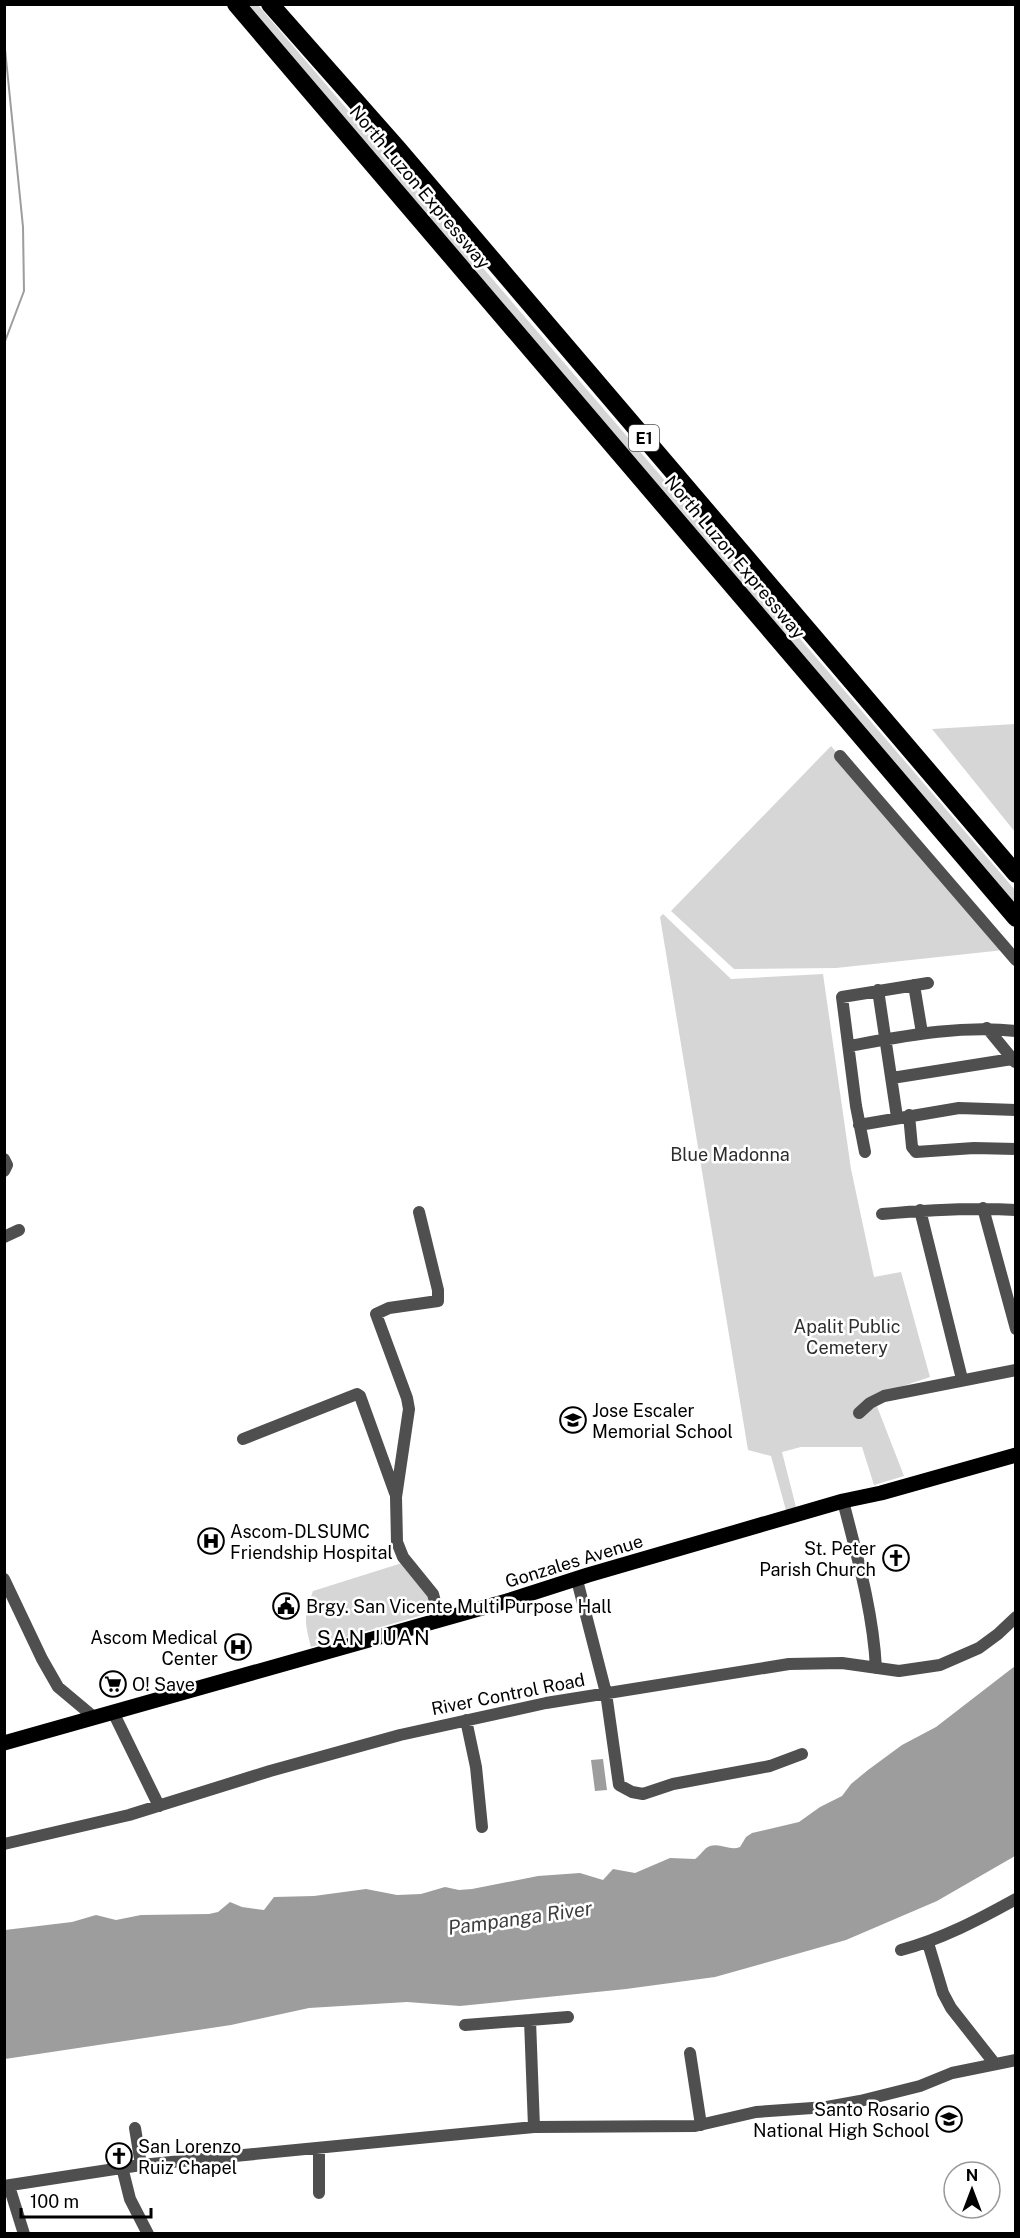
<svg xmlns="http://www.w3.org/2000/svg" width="1020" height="2238" viewBox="0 0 1020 2238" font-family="'Public Sans',sans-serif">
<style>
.green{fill:#d6d6d6}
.water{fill:#9d9d9d}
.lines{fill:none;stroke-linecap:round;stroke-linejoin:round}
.stream{stroke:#9d9d9d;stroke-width:2}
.minor{stroke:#4f4f4f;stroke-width:12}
.major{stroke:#000;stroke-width:15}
.highway{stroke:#000;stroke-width:18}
.labels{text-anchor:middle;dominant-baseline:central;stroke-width:5;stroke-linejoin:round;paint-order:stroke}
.shield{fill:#fff;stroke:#4c4c4c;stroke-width:1.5}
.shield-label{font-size:16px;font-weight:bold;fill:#000}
.street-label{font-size:18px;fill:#000;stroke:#fff}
.park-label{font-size:18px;fill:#2d2d2d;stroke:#fff}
.poi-label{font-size:18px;fill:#000;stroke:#fff;text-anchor:start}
.water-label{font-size:20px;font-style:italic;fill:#3e3e3e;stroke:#fff}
.quarter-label{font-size:21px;letter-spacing:1.5px;fill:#000;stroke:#fff}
</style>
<rect width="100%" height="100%" fill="#fff"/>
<path class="green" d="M 247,5 L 258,5 L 1015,890 L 1015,904 Z
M 1015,724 L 1016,724 L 1015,832 L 932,729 Z
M 831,746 L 1004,950 L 836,968 L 734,969 L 671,911 Z
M 663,914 L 731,979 L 823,974 L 851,1169 L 874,1277 L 901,1272 L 930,1377 L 873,1396 L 904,1476 L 874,1485 L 862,1447 L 801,1447 L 782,1452 L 797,1511 L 787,1514 L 771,1456 L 748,1450 L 660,917 Z
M 402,1563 L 427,1594 L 433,1612 L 311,1647 C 304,1620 304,1617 313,1591 Z"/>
<path class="water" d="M 1015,1666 L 1015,1856 L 937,1901 L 846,1940 L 715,1977 L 626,1989 L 460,2006 L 407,2002 L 309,2008 L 231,2025 L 5,2059 L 5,1930 L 72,1922 L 96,1915 L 116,1920 L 141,1915 L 209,1914 L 218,1912 L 230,1902 L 242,1907 L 264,1910 L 274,1897 L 314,1896 L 366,1889 L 397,1895 L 421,1894 L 445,1887 L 459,1890 L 472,1889 L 538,1876 L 580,1873 L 603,1880 L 613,1869 L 635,1873 L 670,1858 L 695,1859 C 701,1855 704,1848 710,1846 C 721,1843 730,1851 740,1847 L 746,1837 L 752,1833 L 799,1822 L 820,1807 L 842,1796 L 851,1784 L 868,1770 L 902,1745 L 936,1727 Z
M 603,1759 L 607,1790 L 595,1791 L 591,1760 Z"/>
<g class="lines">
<path class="stream" d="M 4,39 L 23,227 L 24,291 L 4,344"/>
<path class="minor" d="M 840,756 L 1016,960
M 914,985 L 922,1033
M 878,990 L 897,1117
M 987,1028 L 1015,1062
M 849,1046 C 905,1036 959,1025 1016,1031
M 892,1078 L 1012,1059
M 909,1115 L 912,1147 L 916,1152 L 974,1148 L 1016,1149
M 859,1125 L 959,1108 L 1016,1110
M 865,1152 L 856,1106 L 842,997 L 928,983
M 4,1159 L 7,1165 L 4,1171
M 983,1208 L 1016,1329
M 920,1210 L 962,1379
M 419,1212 L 438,1290 L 438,1301 L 389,1308 L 376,1314 L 407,1398 L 409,1409 L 396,1497 L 397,1542 L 403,1557 L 433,1594 L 438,1613 L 442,1619
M 882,1214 C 927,1210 971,1207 1016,1210
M 4,1237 L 19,1230
M 859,1413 L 870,1403 L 884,1396 L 1016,1370
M 243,1439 L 357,1394 L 360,1396 L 395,1493
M 843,1501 C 857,1556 873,1611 876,1668
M 4,1579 L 42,1659 L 58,1687 L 95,1718
M 577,1580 L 606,1693 L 619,1785 L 632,1792 L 643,1794 L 673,1784 L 770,1766 L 802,1754
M 113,1712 L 159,1806
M 466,1720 L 476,1767 L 482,1827
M 4,1844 L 129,1815 L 270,1771 L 400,1735 L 546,1703 L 789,1664 L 842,1663 L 899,1671 L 940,1665 L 979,1648 L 998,1634 L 1016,1617
M 928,1943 L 943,1993 L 951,2008 L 995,2064
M 901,1950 C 942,1939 978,1920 1016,1899
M 530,2020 L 534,2127
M 465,2025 L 568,2017
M 690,2053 L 701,2125
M 135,2128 L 141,2165
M 122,2167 L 130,2199 L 148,2234
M 4,2186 L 141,2165 L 534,2127 L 695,2126 L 756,2112 L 827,2107 L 860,2101 L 920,2086 L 952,2073 L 1016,2060
M 9,2186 L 24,2234
M 319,2193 L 319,2149"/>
<path class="major" d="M 4,1743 L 507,1601 L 588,1575 L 843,1501 L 881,1493 L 1016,1455"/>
<path class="highway" d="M 236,4 L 1016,918
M 270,4 L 398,149 L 1016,874"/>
</g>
<defs>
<g id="school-ring" transform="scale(1.35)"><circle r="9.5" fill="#fff" stroke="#000" stroke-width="1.5"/><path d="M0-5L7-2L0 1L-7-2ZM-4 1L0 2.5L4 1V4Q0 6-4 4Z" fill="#000"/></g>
<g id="hospital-ring" transform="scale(1.35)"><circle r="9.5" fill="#fff" stroke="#000" stroke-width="1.5"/><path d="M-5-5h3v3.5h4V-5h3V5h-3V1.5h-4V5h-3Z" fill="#000"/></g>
<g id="church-ring" transform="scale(1.35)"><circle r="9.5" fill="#fff" stroke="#000" stroke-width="1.5"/><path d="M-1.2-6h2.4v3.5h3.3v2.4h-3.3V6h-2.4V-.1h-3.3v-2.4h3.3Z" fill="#000"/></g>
<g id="civic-ring" transform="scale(1.35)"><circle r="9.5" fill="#fff" stroke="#000" stroke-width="1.5"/><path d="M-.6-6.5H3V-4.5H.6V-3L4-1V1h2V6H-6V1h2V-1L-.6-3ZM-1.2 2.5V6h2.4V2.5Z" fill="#000"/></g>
<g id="supermarket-ring" transform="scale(1.35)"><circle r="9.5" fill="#fff" stroke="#000" stroke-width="1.5"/><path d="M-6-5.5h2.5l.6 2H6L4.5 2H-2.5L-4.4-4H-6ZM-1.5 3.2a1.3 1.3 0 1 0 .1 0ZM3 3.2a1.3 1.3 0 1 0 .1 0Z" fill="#000"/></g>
</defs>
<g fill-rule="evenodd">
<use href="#school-ring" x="573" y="1420"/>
<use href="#hospital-ring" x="211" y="1541"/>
<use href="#church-ring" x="896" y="1558"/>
<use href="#civic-ring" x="286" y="1606"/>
<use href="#hospital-ring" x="238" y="1647"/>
<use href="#supermarket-ring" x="113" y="1684"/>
<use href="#school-ring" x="949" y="2119"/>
<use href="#church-ring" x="119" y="2156"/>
</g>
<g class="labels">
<rect class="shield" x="629" y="425" width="30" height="26" rx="4.5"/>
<g class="shield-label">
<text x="644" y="438">E1</text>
</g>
<g class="street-label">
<text transform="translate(420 187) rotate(50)">North Luzon Expressway</text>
<text transform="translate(735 557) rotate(50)">North Luzon Expressway</text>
<text transform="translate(574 1561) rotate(-17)">Gonzales Avenue</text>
<text transform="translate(508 1694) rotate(-11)">River Control Road</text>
</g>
<g class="park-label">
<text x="730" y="1154">Blue Madonna</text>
<text x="847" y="1326">Apalit Public<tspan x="847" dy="21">Cemetery</tspan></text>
</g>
<g class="poi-label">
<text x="592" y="1410">Jose Escaler<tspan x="592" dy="21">Memorial School</tspan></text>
<text x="230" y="1531">Ascom-DLSUMC<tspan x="230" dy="21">Friendship Hospital</tspan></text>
<text x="876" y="1548" text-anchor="end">St. Peter<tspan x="876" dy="21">Parish Church</tspan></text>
<text x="306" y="1606">Brgy. San Vicente Multi Purpose Hall</text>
<text x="218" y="1637" text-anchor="end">Ascom Medical<tspan x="218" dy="21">Center</tspan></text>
<text x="132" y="1684">O! Save</text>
<text x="930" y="2109" text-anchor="end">Santo Rosario<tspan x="930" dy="21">National High School</tspan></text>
<text x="138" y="2146">San Lorenzo<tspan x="138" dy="21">Ruiz Chapel</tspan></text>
</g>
<g class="water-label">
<text transform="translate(520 1918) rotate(-8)">Pampanga River</text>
</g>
<g class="quarter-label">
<text x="374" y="1637">SAN JUAN</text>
</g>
</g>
<rect width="1020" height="2238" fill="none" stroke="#000000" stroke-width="12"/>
<g transform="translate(972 2190)"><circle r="28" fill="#ffffff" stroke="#999999" stroke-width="1.5"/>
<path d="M0-4.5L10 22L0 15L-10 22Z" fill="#000000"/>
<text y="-9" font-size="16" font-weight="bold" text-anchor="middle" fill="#000000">N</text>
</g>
<path d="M21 2208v9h130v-9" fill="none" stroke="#000000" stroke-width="3"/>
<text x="30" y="2208" font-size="18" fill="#000000" stroke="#ffffff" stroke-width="4.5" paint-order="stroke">100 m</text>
</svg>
